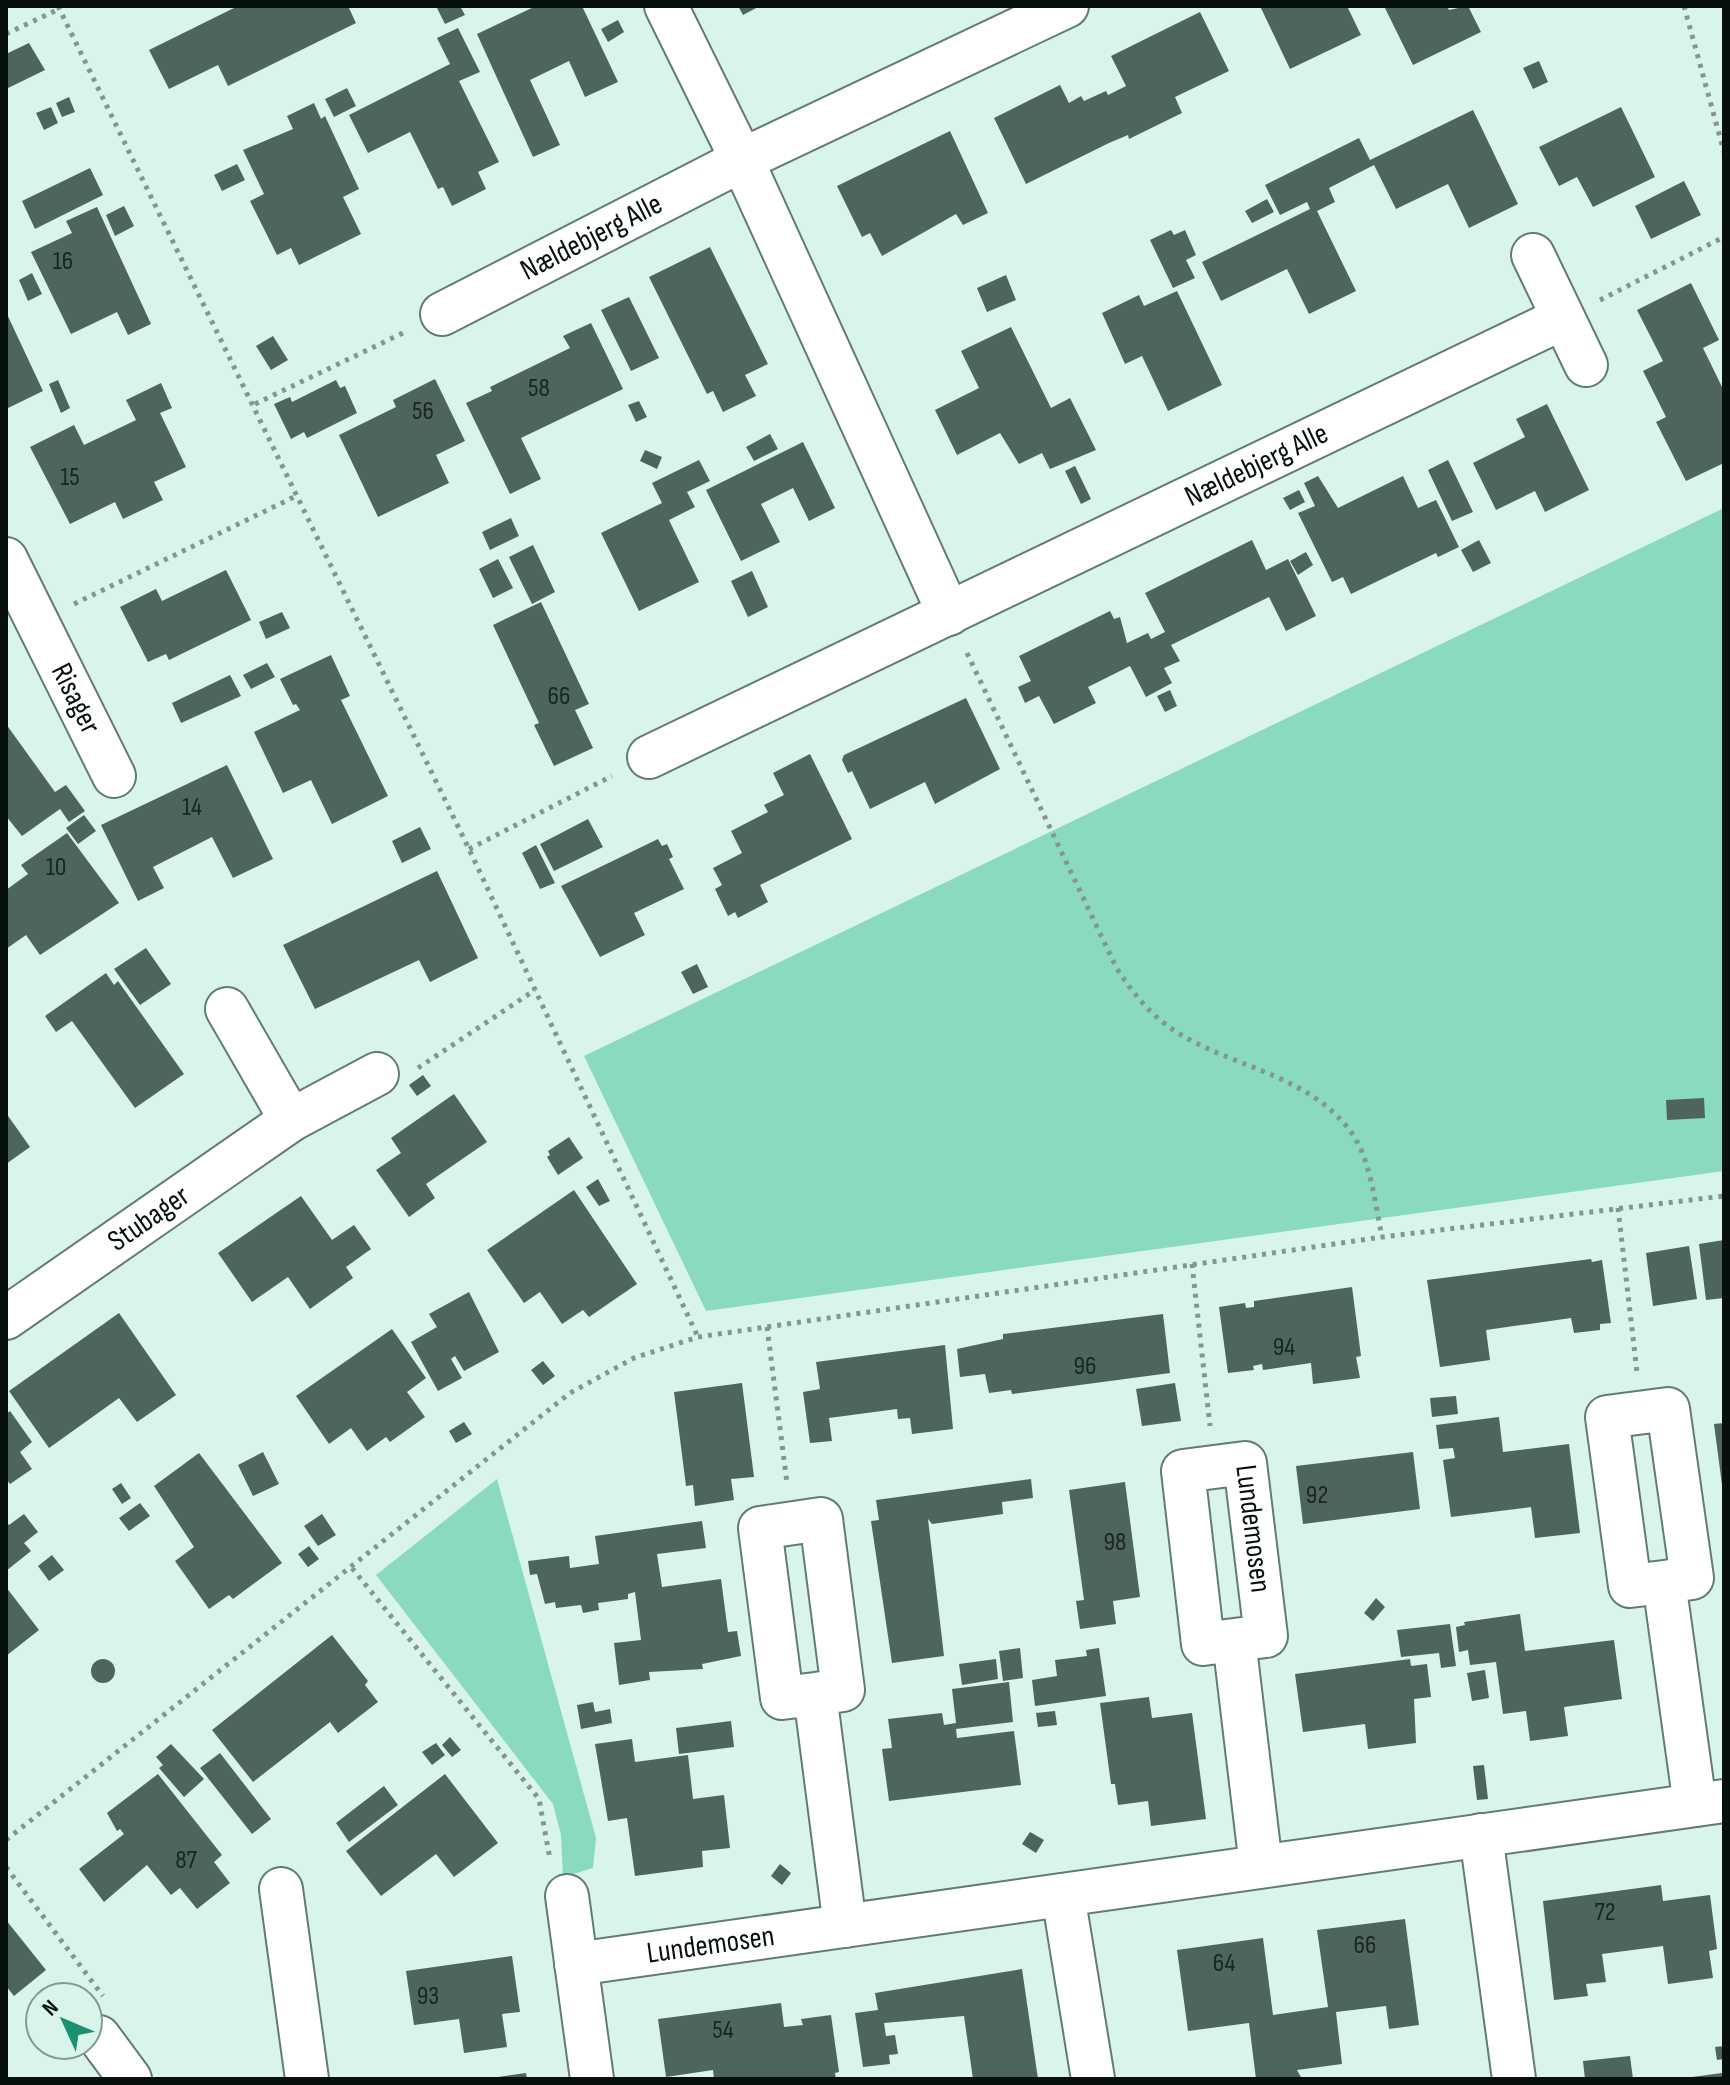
<svg xmlns="http://www.w3.org/2000/svg" width="1730" height="2085" viewBox="0 0 1730 2085" font-family="'Sofia Sans Condensed',sans-serif">
<style>
.green{fill:#89dabf}
.building{fill:#4d655d}
.lines{fill:none;stroke-linecap:round;stroke-linejoin:round}
.street-casing{stroke:#637c73;stroke-width:46}
.path{stroke:#839790;stroke-width:5;stroke-dasharray:4 6;stroke-linecap:butt}
.street{stroke:#fff;stroke-width:42}
.labels{text-anchor:middle;dominant-baseline:central;stroke-width:8;stroke-linejoin:round;paint-order:stroke}
.number-label{font-size:26px;fill:#182521}
.street-label{font-size:30px;fill:#07100d;stroke:#d9f5eb}
</style>
<rect width="100%" height="100%" fill="#d9f5eb"/>
<path class="green" d="M 1724,508 L 1724,1171 L 706,1311 L 584,1056 Z
M 497,1479 L 596,1838 L 593,1868 L 563,1877 L 561,1835 L 553,1804 L 376,1575 Z"/>
<path class="building" d="M 238,6 L 348,6 L 356,23 L 228,86 L 218,65 L 169,89 L 149,50 Z
M 436,6 L 460,6 L 465,15 L 445,24 Z
M 536,6 L 582,6 L 618,82 L 585,97 L 569,61 L 530,80 L 560,145 L 533,157 L 477,34 Z
M 738,6 L 760,6 L 743,15 Z
M 1260,6 L 1347,6 L 1361,35 L 1290,69 Z
M 1384,6 L 1447,6 L 1449,10 L 1468,6 L 1481,32 L 1413,65 Z
M 1200,12 L 1229,71 L 1175,97 L 1182,113 L 1129,139 L 1128,135 L 1109,143 L 1026,184 L 994,118 L 1060,85 L 1069,103 L 1081,96 L 1084,101 L 1106,91 L 1108,95 L 1126,86 L 1111,56 Z
M 618,20 L 624,32 L 608,42 L 601,29 Z
M 458,28 L 480,72 L 459,81 L 499,162 L 478,172 L 486,189 L 452,206 L 443,187 L 438,189 L 410,132 L 368,153 L 349,115 L 450,64 L 437,38 Z
M 29,43 L 45,70 L 6,89 L 6,54 Z
M 1539,61 L 1548,82 L 1533,89 L 1523,68 Z
M 347,88 L 356,106 L 334,117 L 325,99 Z
M 69,97 L 75,112 L 62,117 L 56,103 Z
M 314,103 L 321,119 L 325,116 L 359,189 L 343,197 L 361,234 L 299,265 L 291,248 L 277,255 L 250,201 L 264,194 L 243,150 L 293,129 L 287,116 Z
M 51,107 L 58,123 L 44,130 L 36,113 Z
M 1621,107 L 1655,177 L 1593,207 L 1577,177 L 1559,186 L 1539,147 Z
M 1473,110 L 1518,204 L 1469,228 L 1448,184 L 1396,209 L 1374,165 L 1329,188 L 1335,202 L 1317,211 L 1356,291 L 1309,314 L 1287,269 L 1221,301 L 1202,262 L 1310,209 L 1307,202 L 1280,215 L 1265,185 L 1359,138 L 1370,160 Z
M 950,131 L 988,213 L 963,225 L 956,214 L 882,256 L 870,233 L 862,237 L 837,186 Z
M 237,164 L 245,180 L 222,191 L 214,175 Z
M 90,168 L 103,195 L 35,229 L 22,201 Z
M 1684,181 L 1701,215 L 1651,239 L 1635,206 Z
M 1267,199 L 1274,212 L 1252,223 L 1245,211 Z
M 124,206 L 134,226 L 115,236 L 106,215 Z
M 97,207 L 151,324 L 128,335 L 117,312 L 71,334 L 31,252 L 72,233 L 66,221 Z
M 1171,230 L 1174,235 L 1185,230 L 1196,255 L 1186,260 L 1195,278 L 1173,288 L 1150,240 Z
M 710,247 L 768,364 L 745,375 L 756,396 L 723,412 L 713,391 L 707,394 L 649,277 Z
M 32,273 L 42,294 L 28,301 L 19,280 Z
M 1006,275 L 1016,300 L 987,312 L 977,288 Z
M 1691,283 L 1719,340 L 1703,348 L 1724,391 L 1724,463 L 1686,481 L 1656,422 L 1666,417 L 1643,371 L 1663,361 L 1637,310 Z
M 1177,291 L 1222,385 L 1168,411 L 1142,356 L 1125,364 L 1102,313 L 1139,295 L 1144,306 Z
M 629,297 L 659,358 L 631,371 L 601,310 Z
M 6,312 L 43,391 L 6,409 Z
M 591,323 L 623,389 L 521,438 L 541,479 L 510,494 L 466,403 L 492,391 L 490,387 L 570,348 L 563,336 Z
M 1011,327 L 1051,408 L 1070,398 L 1096,450 L 1050,469 L 1042,453 L 1019,464 L 1000,433 L 957,455 L 935,410 L 979,388 L 961,351 Z
M 273,336 L 288,360 L 271,370 L 256,346 Z
M 435,379 L 465,441 L 436,455 L 449,483 L 378,517 L 339,435 L 396,407 L 393,400 Z
M 58,380 L 70,408 L 61,413 L 49,384 Z
M 336,380 L 340,388 L 345,386 L 357,413 L 307,438 L 304,432 L 291,439 L 274,404 L 290,397 L 292,402 Z
M 161,383 L 172,408 L 160,413 L 186,467 L 154,482 L 163,500 L 123,519 L 115,502 L 70,524 L 30,447 L 74,425 L 84,445 L 136,420 L 126,400 Z
M 639,401 L 647,417 L 636,422 L 628,405 Z
M 1547,404 L 1589,490 L 1545,512 L 1535,491 L 1496,510 L 1473,463 L 1525,437 L 1516,419 Z
M 770,434 L 778,449 L 754,461 L 746,447 Z
M 803,442 L 835,508 L 809,521 L 793,488 L 761,504 L 780,542 L 741,561 L 706,490 Z
M 645,450 L 662,457 L 657,469 L 640,461 Z
M 699,460 L 710,481 L 687,492 L 695,507 L 669,520 L 699,582 L 639,611 L 601,533 L 662,503 L 652,483 Z
M 1448,460 L 1473,512 L 1452,521 L 1428,470 Z
M 1075,466 L 1091,499 L 1081,504 L 1065,471 Z
M 1318,476 L 1338,508 L 1403,476 L 1418,508 L 1436,500 L 1459,547 L 1438,557 L 1436,553 L 1351,594 L 1343,577 L 1332,582 L 1298,513 L 1315,506 L 1304,483 Z
M 1299,490 L 1305,502 L 1290,510 L 1283,498 Z
M 511,518 L 519,536 L 490,550 L 482,532 Z
M 1252,540 L 1266,570 L 1288,559 L 1316,616 L 1286,631 L 1269,597 L 1171,645 L 1180,661 L 1164,668 L 1172,683 L 1146,697 L 1130,666 L 1088,687 L 1096,703 L 1054,724 L 1039,696 L 1025,703 L 1018,687 L 1031,681 L 1019,656 L 1110,611 L 1114,619 L 1120,617 L 1127,643 L 1148,633 L 1151,639 L 1165,632 L 1145,593 Z
M 1479,540 L 1491,563 L 1473,572 L 1461,550 Z
M 533,545 L 555,592 L 532,604 L 509,557 Z
M 1306,552 L 1313,565 L 1298,575 L 1290,561 Z
M 498,559 L 513,588 L 493,598 L 479,569 Z
M 226,570 L 251,620 L 169,660 L 166,654 L 148,662 L 120,607 L 156,589 L 162,601 Z
M 752,571 L 768,607 L 748,617 L 731,581 Z
M 541,602 L 589,704 L 575,710 L 593,748 L 554,766 L 534,725 L 539,723 L 493,625 Z
M 282,612 L 290,628 L 266,639 L 259,622 Z
M 331,655 L 350,696 L 341,700 L 388,796 L 332,824 L 311,780 L 283,793 L 254,732 L 300,710 L 296,704 L 293,705 L 280,679 Z
M 267,663 L 275,677 L 251,689 L 243,675 Z
M 230,675 L 241,696 L 181,723 L 172,703 Z
M 1170,690 L 1177,706 L 1165,712 L 1157,696 Z
M 966,698 L 1000,769 L 935,804 L 925,782 L 870,809 L 852,771 L 848,773 L 842,760 L 844,755 Z
M 6,724 L 55,792 L 66,785 L 85,811 L 69,822 L 60,809 L 22,836 L 6,816 Z
M 810,754 L 852,839 L 760,885 L 768,902 L 738,918 L 735,912 L 728,916 L 715,889 L 722,885 L 713,868 L 742,853 L 731,831 L 768,812 L 764,805 L 784,795 L 773,773 Z
M 227,765 L 273,859 L 233,878 L 212,837 L 153,867 L 164,888 L 138,901 L 101,825 Z
M 84,815 L 96,831 L 78,844 L 66,828 Z
M 588,819 L 603,847 L 554,871 L 540,844 Z
M 420,827 L 431,849 L 402,863 L 392,841 Z
M 67,833 L 119,903 L 40,955 L 26,935 L 6,949 L 6,890 L 28,874 L 21,865 Z
M 658,839 L 662,846 L 667,844 L 673,857 L 669,859 L 684,889 L 634,913 L 645,935 L 600,957 L 561,886 Z
M 536,845 L 555,883 L 540,889 L 522,853 Z
M 437,871 L 478,958 L 430,982 L 419,960 L 315,1009 L 283,945 Z
M 146,948 L 171,984 L 140,1005 L 114,969 Z
M 697,964 L 708,987 L 693,994 L 681,972 Z
M 106,973 L 114,985 L 118,981 L 184,1074 L 135,1108 L 72,1021 L 56,1032 L 45,1016 Z
M 423,1075 L 431,1086 L 417,1096 L 409,1085 Z
M 454,1094 L 487,1142 L 426,1184 L 435,1198 L 409,1217 L 376,1170 L 401,1153 L 391,1138 Z
M 1704,1098 L 1705,1118 L 1667,1120 L 1666,1100 Z
M 6,1113 L 30,1147 L 6,1164 Z
M 569,1137 L 583,1158 L 558,1175 L 547,1157 L 550,1155 L 548,1151 Z
M 598,1179 L 610,1201 L 599,1206 L 586,1187 Z
M 574,1190 L 637,1284 L 589,1317 L 583,1310 L 562,1324 L 540,1292 L 524,1303 L 487,1250 Z
M 301,1196 L 332,1240 L 354,1225 L 371,1249 L 346,1267 L 353,1278 L 310,1309 L 288,1277 L 252,1302 L 218,1253 Z
M 1724,1240 L 1724,1298 L 1706,1300 L 1699,1244 Z
M 1689,1246 L 1697,1299 L 1653,1306 L 1646,1253 Z
M 1591,1259 L 1592,1262 L 1602,1260 L 1611,1323 L 1600,1324 L 1600,1330 L 1574,1333 L 1571,1318 L 1486,1330 L 1490,1360 L 1440,1367 L 1427,1280 Z
M 1352,1287 L 1361,1356 L 1356,1357 L 1360,1378 L 1313,1384 L 1311,1363 L 1263,1370 L 1262,1364 L 1253,1366 L 1254,1370 L 1228,1373 L 1219,1307 L 1245,1303 L 1246,1308 L 1254,1307 L 1254,1301 Z
M 469,1292 L 499,1352 L 464,1371 L 455,1356 L 451,1359 L 462,1378 L 438,1391 L 411,1342 L 437,1327 L 429,1314 Z
M 119,1313 L 176,1395 L 137,1422 L 119,1398 L 49,1448 L 9,1391 Z
M 1163,1314 L 1170,1373 L 1012,1394 L 1011,1390 L 989,1393 L 985,1374 L 960,1377 L 957,1349 L 1003,1339 L 1003,1334 Z
M 392,1329 L 426,1378 L 407,1392 L 425,1417 L 390,1442 L 386,1437 L 367,1451 L 351,1428 L 329,1444 L 296,1396 Z
M 945,1345 L 953,1429 L 912,1434 L 910,1418 L 898,1419 L 897,1409 L 829,1418 L 832,1441 L 810,1443 L 803,1392 L 820,1389 L 816,1362 Z
M 543,1361 L 555,1376 L 543,1385 L 531,1370 Z
M 742,1383 L 754,1477 L 731,1479 L 734,1500 L 695,1506 L 693,1485 L 686,1486 L 674,1392 Z
M 1175,1383 L 1181,1421 L 1142,1426 L 1136,1389 Z
M 1456,1396 L 1458,1414 L 1432,1417 L 1430,1398 Z
M 10,1411 L 32,1442 L 20,1452 L 32,1469 L 10,1484 L 6,1479 L 6,1414 Z
M 1499,1417 L 1503,1452 L 1569,1444 L 1580,1533 L 1535,1538 L 1531,1507 L 1451,1517 L 1443,1460 L 1455,1458 L 1453,1448 L 1439,1449 L 1436,1425 Z
M 464,1422 L 472,1434 L 456,1443 L 449,1431 Z
M 1724,1423 L 1724,1485 L 1722,1485 L 1714,1424 Z
M 263,1452 L 279,1484 L 253,1496 L 238,1465 Z
M 1413,1452 L 1420,1509 L 1303,1524 L 1296,1466 Z
M 199,1453 L 282,1563 L 233,1599 L 229,1595 L 209,1609 L 175,1561 L 194,1547 L 154,1486 Z
M 1031,1479 L 1033,1498 L 1002,1502 L 1003,1514 L 932,1524 L 928,1519 L 944,1656 L 892,1663 L 871,1521 L 879,1520 L 876,1500 Z
M 1125,1482 L 1140,1597 L 1113,1601 L 1116,1624 L 1080,1629 L 1076,1601 L 1084,1600 L 1069,1490 Z
M 121,1483 L 131,1498 L 122,1504 L 112,1489 Z
M 140,1503 L 150,1516 L 129,1531 L 119,1518 Z
M 24,1514 L 38,1532 L 24,1543 L 31,1551 L 6,1571 L 6,1522 L 9,1525 Z
M 322,1514 L 336,1535 L 318,1546 L 304,1526 Z
M 702,1521 L 706,1548 L 657,1554 L 662,1587 L 721,1579 L 728,1632 L 737,1631 L 741,1656 L 702,1664 L 703,1669 L 649,1672 L 650,1680 L 619,1685 L 614,1643 L 641,1640 L 635,1592 L 628,1594 L 628,1599 L 598,1603 L 599,1610 L 583,1613 L 581,1605 L 556,1608 L 555,1602 L 545,1604 L 537,1574 L 530,1575 L 528,1561 L 569,1556 L 570,1568 L 599,1564 L 595,1536 Z
M 309,1546 L 319,1559 L 308,1567 L 298,1554 Z
M 52,1555 L 64,1570 L 49,1581 L 38,1566 Z
M 6,1587 L 39,1630 L 6,1656 Z
M 1376,1598 L 1385,1607 L 1373,1621 L 1364,1613 Z
M 1520,1614 L 1525,1651 L 1614,1640 L 1622,1699 L 1564,1707 L 1568,1736 L 1530,1741 L 1526,1711 L 1503,1714 L 1496,1662 L 1470,1665 L 1468,1650 L 1459,1652 L 1456,1627 L 1465,1625 L 1464,1622 Z
M 1450,1624 L 1456,1666 L 1441,1668 L 1439,1653 L 1401,1657 L 1397,1630 Z
M 332,1635 L 368,1681 L 365,1685 L 378,1702 L 338,1733 L 330,1722 L 253,1782 L 212,1730 Z
M 1020,1648 L 1023,1678 L 1003,1681 L 999,1651 Z
M 1099,1648 L 1106,1696 L 1035,1706 L 1032,1680 L 1057,1676 L 1055,1660 L 1087,1656 L 1086,1650 Z
M 996,1659 L 998,1679 L 962,1685 L 959,1664 Z
M 1410,1659 L 1411,1666 L 1427,1664 L 1431,1697 L 1414,1699 L 1416,1743 L 1368,1749 L 1365,1724 L 1303,1732 L 1295,1674 Z
M91 1671a12 12 0 1 1 24 0a12 12 0 1 1-24 0Z
M 1485,1670 L 1489,1698 L 1472,1701 L 1467,1673 Z
M 1009,1682 L 1013,1722 L 956,1729 L 957,1738 L 1014,1731 L 1021,1785 L 889,1801 L 882,1749 L 892,1748 L 888,1719 L 942,1713 L 944,1725 L 956,1723 L 952,1689 Z
M 1149,1697 L 1152,1718 L 1192,1713 L 1206,1819 L 1151,1826 L 1148,1801 L 1118,1805 L 1115,1784 L 1111,1784 L 1100,1703 Z
M 593,1702 L 595,1712 L 610,1709 L 612,1723 L 581,1729 L 577,1705 Z
M 1055,1711 L 1057,1725 L 1038,1727 L 1036,1713 Z
M 731,1721 L 734,1747 L 679,1754 L 676,1728 Z
M 450,1737 L 461,1750 L 452,1757 L 442,1745 Z
M 632,1739 L 635,1762 L 688,1755 L 693,1799 L 724,1795 L 730,1848 L 702,1851 L 703,1867 L 635,1876 L 627,1818 L 608,1821 L 595,1744 Z
M 436,1743 L 445,1755 L 432,1765 L 422,1752 Z
M 171,1744 L 204,1779 L 184,1797 L 159,1768 L 163,1765 L 156,1757 Z
M 220,1753 L 271,1819 L 252,1834 L 200,1768 Z
M 1484,1765 L 1488,1799 L 1477,1800 L 1473,1766 Z
M 158,1774 L 222,1855 L 214,1862 L 230,1883 L 197,1909 L 180,1888 L 171,1895 L 147,1865 L 104,1902 L 79,1869 L 124,1834 L 120,1829 L 117,1831 L 107,1813 Z
M 445,1774 L 498,1843 L 454,1877 L 436,1854 L 381,1896 L 346,1851 Z
M 384,1786 L 398,1805 L 349,1842 L 336,1823 Z
M 1030,1832 L 1044,1840 L 1036,1853 L 1022,1844 Z
M 780,1864 L 791,1873 L 782,1885 L 771,1876 Z
M 1661,1885 L 1663,1901 L 1710,1895 L 1717,1949 L 1709,1951 L 1713,1978 L 1668,1984 L 1663,1946 L 1602,1954 L 1606,1982 L 1586,1984 L 1588,1996 L 1554,2000 L 1543,1901 Z
M 1405,1919 L 1419,2025 L 1389,2029 L 1386,2006 L 1336,2012 L 1342,2064 L 1297,2070 L 1302,2079 L 1256,2079 L 1249,2023 L 1188,2031 L 1177,1950 L 1263,1938 L 1273,2015 L 1328,2007 L 1317,1930 Z
M 6,1920 L 46,1970 L 14,1996 L 6,1986 Z
M 512,1956 L 520,2012 L 502,2014 L 507,2047 L 464,2053 L 459,2019 L 414,2025 L 406,1971 Z
M 1022,1969 L 1038,2079 L 973,2079 L 964,2016 L 884,2023 L 886,2036 L 895,2035 L 898,2054 L 889,2055 L 890,2064 L 863,2067 L 855,2013 L 878,2010 L 875,1993 Z
M 781,2003 L 784,2027 L 803,2025 L 801,2019 L 831,2015 L 839,2072 L 835,2073 L 836,2079 L 714,2079 L 713,2070 L 666,2077 L 658,2019 Z
M 1724,2046 L 1724,2059 L 1717,2060 L 1715,2047 Z
M 1630,2056 L 1633,2079 L 1585,2079 L 1583,2061 Z
M 526,2073 L 527,2079 L 498,2079 L 498,2077 Z
M 1722,2073 L 1723,2079 L 1692,2079 L 1692,2077 Z"/>
<g class="lines">
<g class="street-casing">
<g id="street">
<path d="M 666,6 L 742,160 L 949,614"/>
<path d="M 1533,255 L 1586,365"/>
<path id="s1" d="M 442,314 L 742,160 L 1067,6"/>
<path id="s2" d="M 6,559 L 114,776"/>
<path id="s3" d="M 649,757 L 1563,318"/>
<path d="M 227,1009 L 291,1120"/>
<path id="s4" d="M 6,1318 L 291,1120 L 377,1074"/>
<path d="M 1664,1582 L 1630,1586 L 1607,1417 L 1668,1409 L 1692,1578 L 1664,1582 L 1695,1805"/>
<path id="s5" d="M 1234,1640 L 1203,1644 L 1183,1471 L 1245,1463 L 1266,1636 L 1234,1640 L 1261,1866"/>
<path d="M 815,1694 L 782,1698 L 760,1528 L 821,1519 L 843,1690 L 815,1694 L 845,1926"/>
<path d="M 1481,1835 L 1514,2079"/>
<path d="M 281,1889 L 307,2079"/>
<path d="M 1063,1895 L 1093,2079"/>
<path d="M 567,1896 L 592,2079"/>
<path id="s6" d="M 576,1964 L 1724,1801"/>
<path d="M 99,2037 L 130,2079"/>
</g>
</g>
<path class="path" d="M 58,6 L 469,849 L 698,1337
M 1684,6 L 1724,152
M 6,34 L 59,9
M 1600,300 L 1724,237
M 255,404 L 405,332
M 74,604 L 294,497
M 967,653 L 1116,967 C 1133,994 1151,1016 1178,1033 C 1235,1068 1309,1075 1351,1132 C 1371,1160 1375,1204 1382,1237
M 469,849 L 612,776
M 418,1068 L 535,990
M 1618,1208 L 1637,1372
M 1192,1264 L 1210,1426
M 767,1327 L 787,1483
M 352,1568 L 539,1799 L 550,1859
M 6,1840 L 570,1393 L 634,1358 L 698,1337 L 1382,1237 L 1724,1196
M 6,1867 L 103,1996"/>
<use href="#street" class="street"/>
</g>
<g class="labels">
<g class="number-label">
<text x="63" y="261">16</text>
<text x="539" y="388">58</text>
<text x="423" y="411">56</text>
<text x="70" y="477">15</text>
<text x="559" y="696">66</text>
<text x="192" y="807">14</text>
<text x="56" y="867">10</text>
<text x="1284" y="1347">94</text>
<text x="1085" y="1366">96</text>
<text x="1317" y="1495">92</text>
<text x="1115" y="1542">98</text>
<text x="186" y="1860">87</text>
<text x="1605" y="1912">72</text>
<text x="1365" y="1945">66</text>
<text x="1224" y="1963">64</text>
<text x="428" y="1996">93</text>
<text x="723" y="2030">54</text>
</g>
<g class="street-label">
<text stroke="none"><textPath href="#s1" startOffset="168">Nældebjerg Alle</textPath></text>
<text stroke="none"><textPath href="#s3" startOffset="674">Nældebjerg Alle</textPath></text>
<text stroke="none"><textPath href="#s2" startOffset="156">Risager</textPath></text>
<text stroke="none"><textPath href="#s4" startOffset="174">Stubager</textPath></text>
<text stroke="none"><textPath href="#s5" startOffset="334">Lundemosen</textPath></text>
<text stroke="none"><textPath href="#s6" startOffset="136">Lundemosen</textPath></text>
</g>
</g>
<rect width="1730" height="2085" fill="none" stroke="#07100d" stroke-width="16"/>
<g transform="translate(64 2021) rotate(314)"><circle r="38" fill="#d9f5eb" stroke="#859992" stroke-width="2"/>
<path d="M0-6L14 30L0 20L-14 30Z" fill="#1b9073"/>
<text y="-12" font-size="22" font-weight="bold" text-anchor="middle" fill="#07100d">N</text>
</g>
</svg>
